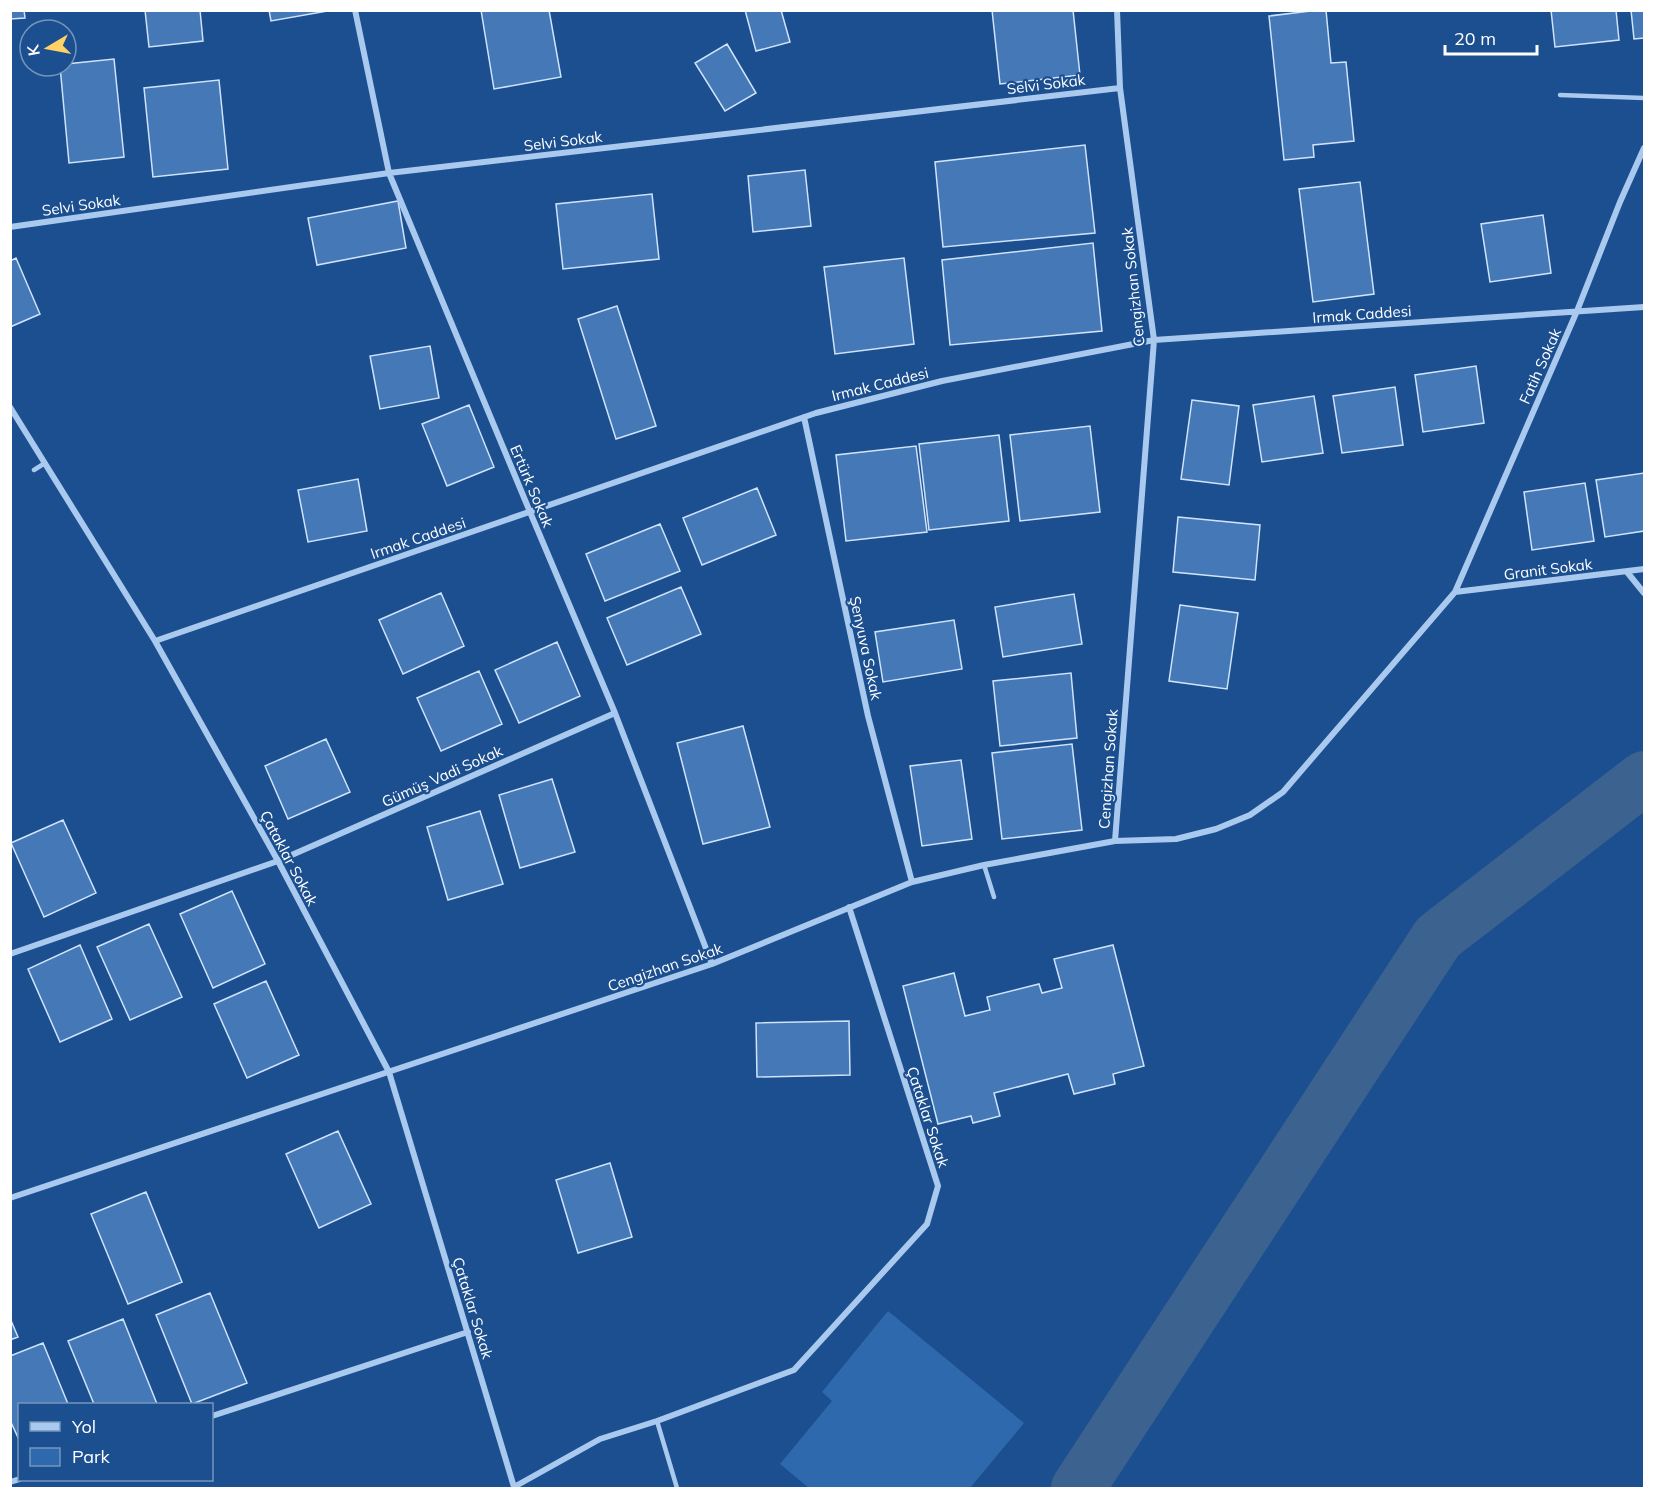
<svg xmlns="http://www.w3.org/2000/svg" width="1655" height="1499" viewBox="0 0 1655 1499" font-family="Mulish,sans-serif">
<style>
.green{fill:#2e69ad}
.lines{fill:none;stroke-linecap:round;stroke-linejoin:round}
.river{stroke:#3c6290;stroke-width:54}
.building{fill:#4478b7;stroke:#cfe3fa;stroke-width:1.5}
.service{stroke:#a9c9ee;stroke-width:4.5}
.minor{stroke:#a9c9ee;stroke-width:6}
.labels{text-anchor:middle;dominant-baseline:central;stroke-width:4.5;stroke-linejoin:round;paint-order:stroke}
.street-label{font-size:15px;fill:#fff;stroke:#1b4f8f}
</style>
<rect width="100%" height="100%" fill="#1b4f8f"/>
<path class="green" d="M 888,1311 L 1024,1423 L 970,1488 L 809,1488 L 780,1464 L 832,1401 L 822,1392 Z"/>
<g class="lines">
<path class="river" d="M 1078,1488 L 1438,937 L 1644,778"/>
</g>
<path class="building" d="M 10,10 L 24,10 L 25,18 L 10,19 Z
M 145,10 L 200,10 L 203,41 L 149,47 Z
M 269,10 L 333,10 L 271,21 Z
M 481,10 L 549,10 L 561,77 L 494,89 Z
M 745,10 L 781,10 L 790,42 L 756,51 Z
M 992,10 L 1073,10 L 1080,75 L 1000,84 Z
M 1319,10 L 1326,10 L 1331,63 L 1346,62 L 1354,141 L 1313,145 L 1314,157 L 1284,160 L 1269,16 Z
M 1551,10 L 1616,10 L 1619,40 L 1555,47 Z
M 1631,10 L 1644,10 L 1644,38 L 1634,39 Z
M 727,44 L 756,93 L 725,111 L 695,63 Z
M 114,59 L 124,157 L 69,163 L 60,66 L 66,66 L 66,64 Z
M 219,80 L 228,169 L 153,177 L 144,88 Z
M 1085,145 L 1095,233 L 943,247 L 935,162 Z
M 805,170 L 811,226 L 753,232 L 748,176 Z
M 1360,182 L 1374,294 L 1313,302 L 1299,189 Z
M 652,194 L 659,259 L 563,269 L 556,204 Z
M 398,201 L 406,248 L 317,265 L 308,218 Z
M 1543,215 L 1551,273 L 1490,282 L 1481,224 Z
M 1093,243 L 1102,331 L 950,345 L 942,260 Z
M 16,258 L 40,314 L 10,327 L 10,261 Z
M 904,258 L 914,344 L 835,354 L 824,267 Z
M 617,306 L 656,426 L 616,439 L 578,319 Z
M 430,346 L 439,398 L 380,409 L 370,356 Z
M 1476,366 L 1484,423 L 1423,432 L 1415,375 Z
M 1395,387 L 1403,445 L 1342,453 L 1333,396 Z
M 1314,396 L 1323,453 L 1262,462 L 1253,405 Z
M 1192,400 L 1239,406 L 1229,485 L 1181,479 Z
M 469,405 L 494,467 L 447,486 L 422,424 Z
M 1090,426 L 1100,512 L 1020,521 L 1010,435 Z
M 999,435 L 1009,521 L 929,530 L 919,444 Z
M 916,446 L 927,532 L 846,541 L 836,455 Z
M 1644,473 L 1644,531 L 1605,537 L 1596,480 Z
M 358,479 L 367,531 L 308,542 L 298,490 Z
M 1585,483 L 1594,541 L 1532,550 L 1524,492 Z
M 757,488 L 776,535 L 702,565 L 683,518 Z
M 1178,517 L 1260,525 L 1255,580 L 1173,572 Z
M 660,524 L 680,571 L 605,601 L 586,554 Z
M 681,587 L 701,634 L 627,665 L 607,618 Z
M 441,593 L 464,646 L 403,674 L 379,620 Z
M 1074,594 L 1082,644 L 1003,657 L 995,607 Z
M 1180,605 L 1238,613 L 1227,689 L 1169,681 Z
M 954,620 L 962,669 L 883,682 L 875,632 Z
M 557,642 L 580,696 L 519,723 L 495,670 Z
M 479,671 L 502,724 L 441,751 L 417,698 Z
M 1071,673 L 1077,738 L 1000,746 L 993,681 Z
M 743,726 L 770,827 L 703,844 L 677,743 Z
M 326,739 L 350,792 L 288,819 L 265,766 Z
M 1072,744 L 1082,830 L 1002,839 L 992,753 Z
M 961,760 L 972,839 L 922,846 L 910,766 Z
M 552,779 L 575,852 L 520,868 L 499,795 Z
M 480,811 L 503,884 L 448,900 L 427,827 Z
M 63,820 L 96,893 L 44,917 L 11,843 Z
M 232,891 L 265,964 L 213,988 L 180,914 Z
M 149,924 L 182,997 L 130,1020 L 97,947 Z
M 80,945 L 112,1019 L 60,1042 L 28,969 Z
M 1113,945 L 1144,1066 L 1113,1074 L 1115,1084 L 1074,1094 L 1068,1074 L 994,1093 L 1000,1116 L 973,1123 L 971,1116 L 938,1124 L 903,986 L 954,973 L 965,1016 L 990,1010 L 987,997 L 1039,984 L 1042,993 L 1062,988 L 1054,959 Z
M 266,981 L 299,1055 L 247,1078 L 214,1004 Z
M 849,1021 L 850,1075 L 757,1077 L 756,1023 Z
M 338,1131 L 371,1204 L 319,1228 L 286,1154 Z
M 610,1163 L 632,1237 L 578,1253 L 556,1180 Z
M 146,1192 L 182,1282 L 128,1304 L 91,1214 Z
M 210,1293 L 247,1383 L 192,1404 L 156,1315 Z
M 10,1318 L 18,1337 L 10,1340 Z
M 123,1319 L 157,1404 L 94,1404 L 68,1341 Z
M 43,1343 L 68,1404 L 20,1404 L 20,1442 L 10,1420 L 10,1356 Z"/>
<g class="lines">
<path class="service" d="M 1560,95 L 1644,98
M 34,470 L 45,463
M 984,865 L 994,897
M 657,1421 L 677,1488"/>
<path class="minor" d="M 355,10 L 389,173 L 530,512 L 615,713 L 712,964
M 10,227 L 389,173 L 1120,88
M 10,407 L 155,641 L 278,861 L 389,1072 L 514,1487 L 600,1439 L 657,1421 L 794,1370 L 927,1224 L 938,1186 L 849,907
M 804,417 L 868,716 L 912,882
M 1627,572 L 1644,593
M 1455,592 L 1644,569
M 155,641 L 816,413 L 942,381 L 1154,340 L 1644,307
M 1115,841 L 1176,839 L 1216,829 L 1250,815 L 1283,792 L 1455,592 L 1577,311 L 1620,202 L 1644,148
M 10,954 L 278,861 L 615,713
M 10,1198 L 712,964 L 912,882 L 984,865 L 1115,841 L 1154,340 L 1120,88 L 1117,10
M 212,1416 L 468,1332
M 10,1482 L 20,1479"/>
</g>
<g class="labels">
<g class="street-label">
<text transform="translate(1046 84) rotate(-7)">Selvi Sokak</text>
<text transform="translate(563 141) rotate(-7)">Selvi Sokak</text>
<text transform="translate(81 205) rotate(-8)">Selvi Sokak</text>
<text transform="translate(1133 287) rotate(-96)">Cengizhan Sokak</text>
<text transform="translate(1362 314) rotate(-4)">Irmak Caddesi</text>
<text transform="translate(1540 366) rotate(-66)">Fatih Sokak</text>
<text transform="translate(880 384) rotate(-14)">Irmak Caddesi</text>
<text transform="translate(532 486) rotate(67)">Ertürk Sokak</text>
<text transform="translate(418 538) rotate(-19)">Irmak Caddesi</text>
<text transform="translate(1548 569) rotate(-7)">Granit Sokak</text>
<text transform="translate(866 648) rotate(78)">Şenyuva Sokak</text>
<text transform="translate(1108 769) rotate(-86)">Cengizhan Sokak</text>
<text transform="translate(442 776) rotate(-24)">Gümüş Vadi Sokak</text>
<text transform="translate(289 858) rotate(62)">Çataklar Sokak</text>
<text transform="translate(665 967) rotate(-19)">Cengizhan Sokak</text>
<text transform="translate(928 1117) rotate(72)">Çataklar Sokak</text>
<text transform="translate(473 1308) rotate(73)">Çataklar Sokak</text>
</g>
</g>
<rect width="1655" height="1499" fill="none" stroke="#ffffff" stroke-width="24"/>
<rect x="18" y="1403" width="195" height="78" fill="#1b4f8f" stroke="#7695bc" stroke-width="1.5"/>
<rect x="30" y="1422" width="30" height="9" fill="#a9c9ee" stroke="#7695bc" stroke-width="1.5"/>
<text x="72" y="1433" font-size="18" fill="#ffffff">Yol</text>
<rect x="30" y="1448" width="30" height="18" fill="#2e69ad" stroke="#7695bc" stroke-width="1.5"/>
<text x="72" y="1463" font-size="18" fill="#ffffff">Park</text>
<g transform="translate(48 48) rotate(260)"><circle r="28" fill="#1b4f8f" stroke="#7695bc" stroke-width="1.5"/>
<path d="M0-4.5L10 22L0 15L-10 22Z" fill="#ffd166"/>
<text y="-9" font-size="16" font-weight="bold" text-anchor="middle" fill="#ffffff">K</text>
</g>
<path d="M1445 45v9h92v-9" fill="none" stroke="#ffffff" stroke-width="3"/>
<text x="1454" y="45" font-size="18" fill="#ffffff" stroke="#1b4f8f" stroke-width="4.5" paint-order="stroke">20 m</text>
</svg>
